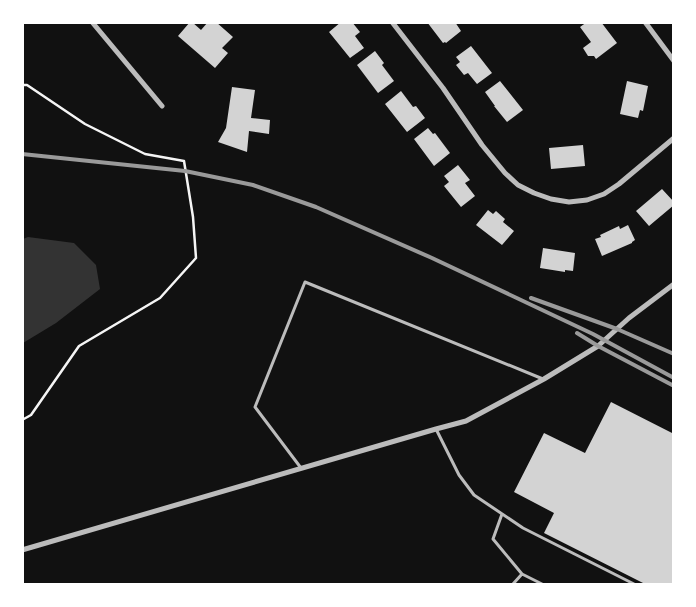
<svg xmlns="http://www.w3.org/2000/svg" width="696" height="607" viewBox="0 0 696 607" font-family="Helvetica,sans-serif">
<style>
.water{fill:#333}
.building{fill:#d3d3d3}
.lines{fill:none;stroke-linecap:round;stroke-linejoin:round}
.path{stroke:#f5f5f5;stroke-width:2.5}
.service{stroke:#bcbcbc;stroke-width:3}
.minor{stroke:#bcbcbc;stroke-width:5}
.rail{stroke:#9a9a9a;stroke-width:4}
</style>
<rect width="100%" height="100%" fill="#111"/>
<path class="water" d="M 28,237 L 74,243 L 96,265 L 100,289 L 56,323 L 23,343 L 23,239 Z"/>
<path class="building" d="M 190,22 L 192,22 L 201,30 L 208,22 L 216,22 L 233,37 L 222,48 L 228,53 L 215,68 L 178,36 Z
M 341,22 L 352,22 L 360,32 L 355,36 L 364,48 L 350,58 L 329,32 Z
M 427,22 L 455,22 L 461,31 L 446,43 L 445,42 L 443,43 Z
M 587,22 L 601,22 L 617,43 L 596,59 L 594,56 L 588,56 L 583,48 L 591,42 L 580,27 Z
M 471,46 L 492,73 L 477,84 L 468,73 L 464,75 L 456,65 L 460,62 L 456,57 Z
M 375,51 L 384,63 L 382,65 L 394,81 L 378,93 L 357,65 Z
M 500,81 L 523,110 L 507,122 L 494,106 L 495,106 L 485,92 Z
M 627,81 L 648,86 L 643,111 L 640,110 L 638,118 L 620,114 Z
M 232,87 L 255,90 L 251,118 L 270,120 L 269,134 L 249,131 L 247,152 L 218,142 L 226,128 Z
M 401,91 L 413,107 L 416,106 L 425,118 L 407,132 L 385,104 Z
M 428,128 L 433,134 L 435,133 L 450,153 L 434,166 L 414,139 Z
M 583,145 L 585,166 L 551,169 L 549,148 Z
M 458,165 L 470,180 L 465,183 L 475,196 L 461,207 L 444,186 L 449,182 L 444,176 Z
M 662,189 L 674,202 L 674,205 L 649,226 L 636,211 Z
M 488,210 L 493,214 L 496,211 L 505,219 L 503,222 L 514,231 L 502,245 L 476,225 Z
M 628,225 L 635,240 L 632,242 L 632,243 L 602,256 L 595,239 L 601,237 L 600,235 L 619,226 L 620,229 Z
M 543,248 L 575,253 L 573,271 L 565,270 L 565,272 L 540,268 Z
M 611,402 L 674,434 L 674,584 L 645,584 L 544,533 L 554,513 L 514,492 L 544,433 L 585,453 Z"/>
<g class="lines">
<path class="path" d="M 22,85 L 27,85 L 85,124 L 145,154 L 184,161 L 193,217 L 196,258 L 160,298 L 79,346 L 31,415 L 22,420"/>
<path class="service" d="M 436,429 L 459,475 L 474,495 L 523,528 L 634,584
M 301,468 L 255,407 L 305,282 L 543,379
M 502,514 L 493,539 L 522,574 L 542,584
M 513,584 L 522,574"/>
<path class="minor" d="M 92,22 L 162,106
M 392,22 L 443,88 L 482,145 L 505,173 L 518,185 L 534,193 L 551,199 L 569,202 L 587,200 L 604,194 L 619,184 L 674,138
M 645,22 L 674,61
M 22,550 L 436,429 L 466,421 L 544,379 L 598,346 L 629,318 L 674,284"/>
<path class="rail" d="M 22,154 L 185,171 L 253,185 L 316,207 L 432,258 L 593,334 L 674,378
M 531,298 L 617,329 L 674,354
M 577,333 L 598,346 L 674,386"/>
</g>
<rect width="696" height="607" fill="none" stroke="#ffffff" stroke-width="48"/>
</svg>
